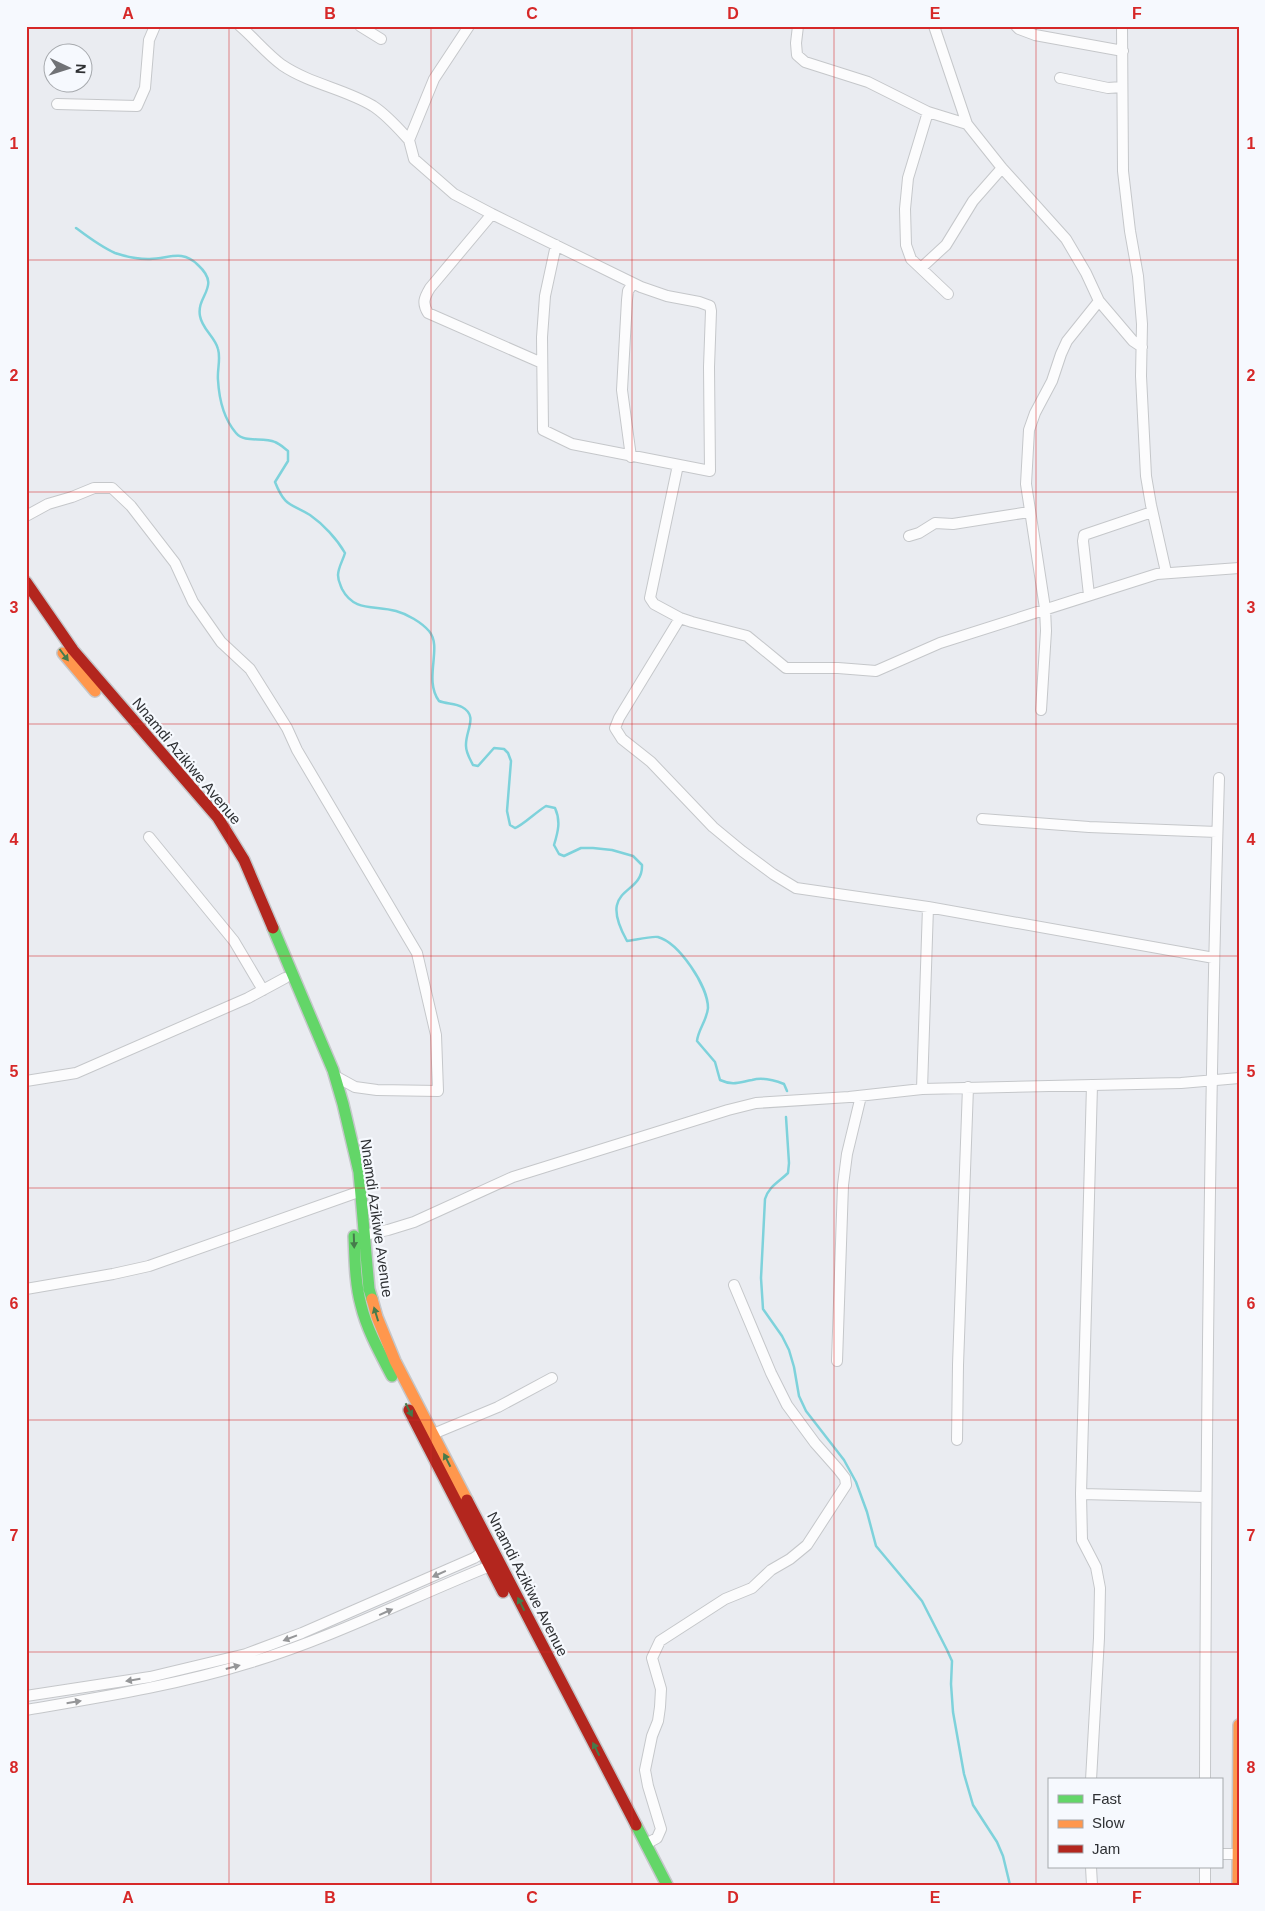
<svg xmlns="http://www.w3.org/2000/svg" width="1265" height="1911" viewBox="0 0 1265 1911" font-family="Arial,sans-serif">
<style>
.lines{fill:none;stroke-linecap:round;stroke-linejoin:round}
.stream{stroke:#7ed2db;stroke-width:2.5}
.street-casing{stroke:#c5c7ca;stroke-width:12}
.fast-casing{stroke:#c5c7ca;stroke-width:14}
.slow-casing{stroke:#c5c7ca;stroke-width:14}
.jam-casing{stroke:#c5c7ca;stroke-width:14}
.street{stroke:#fcfcfd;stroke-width:10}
.fast{stroke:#63d668;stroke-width:11}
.slow{stroke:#ff974d;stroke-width:11}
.jam{stroke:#b3261e;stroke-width:11}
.oneway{fill:#467b4b}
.oneway2{fill:#959698}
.grid{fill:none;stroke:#d62828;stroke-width:1;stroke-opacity:0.55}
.labels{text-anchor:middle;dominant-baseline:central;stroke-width:4.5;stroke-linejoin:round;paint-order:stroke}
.street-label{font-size:15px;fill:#2e3033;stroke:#f6f9fe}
.neatline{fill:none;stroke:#d62828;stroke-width:2}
.grid-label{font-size:16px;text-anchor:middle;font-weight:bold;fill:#d62828}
</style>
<rect width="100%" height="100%" fill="#eaecf1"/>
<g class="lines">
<path class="stream" d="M 76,228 C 88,237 101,247 115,253 C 124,256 138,259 148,259 C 167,260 181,248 198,265 C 222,287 196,295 200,316 C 202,329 215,337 218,349 C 221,359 217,370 218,380 C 219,398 224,419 236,433 C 245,444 263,436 275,442 C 280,444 284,448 288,451 L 288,461 L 275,482 C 285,507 290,503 310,515 C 323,524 337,539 345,553 C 343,560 338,568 338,575 C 338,581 340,584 342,589 C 354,612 374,605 396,611 C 407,614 421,622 429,631 C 443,647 423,679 439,701 C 446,704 456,703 462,707 C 479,716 465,731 466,746 C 466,753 470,759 473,765 L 478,766 L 494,748 L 504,749 L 508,753 L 511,761 L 507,811 L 510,825 L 515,828 C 522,826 536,812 546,806 L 555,808 C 561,821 558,832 554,845 L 559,854 L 564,856 L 581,848 L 593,848 L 612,850 L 633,856 L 642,865 C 643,897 596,885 627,941 C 635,940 651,936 658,937 C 679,943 708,986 708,1008 C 707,1020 698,1030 697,1041 L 715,1062 L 720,1080 C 733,1086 740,1082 752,1080 C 763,1077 774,1080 784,1084 L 787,1091
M 786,1117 L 789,1163 L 788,1173 C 779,1182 769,1186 765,1199 L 761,1278 L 763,1309 L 782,1336 L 789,1350 L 794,1367 L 799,1396 L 806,1411 L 844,1460 L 856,1482 L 867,1512 L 876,1546 L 922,1601 L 947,1650 L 952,1661 L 951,1684 L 953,1712 L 964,1774 L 973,1805 L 997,1842 L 1003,1856 L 1010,1885"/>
<g class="street-casing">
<path id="street" d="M 240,26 C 254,38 267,54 282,65 C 310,84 345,89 373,106 C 387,115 398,128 409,140
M 360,26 L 381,39
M 469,26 L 434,79 L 409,140 L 414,159 L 454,194 L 492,214 L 641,287 L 667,296 L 699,302 L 710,306 L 711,311 L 709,367 L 710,471 L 572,444 L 543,430 L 542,337 L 545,296 L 556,245
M 798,26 L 796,43 L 797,55 L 805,62 L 868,82 L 928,112 L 967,124
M 934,26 L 967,124 L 1002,168 L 1066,239 L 1086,273 L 1099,301 L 1133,341 L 1142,347
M 1016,26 L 1019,29 L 1035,35 L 1123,51
M 1122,26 L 1123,171 L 1130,231 L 1138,276 L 1142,324 L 1141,376 L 1146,476 L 1151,505 L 1166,572
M 1060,78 L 1108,88 L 1122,87
M 57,104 L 137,106 L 145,88 L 149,40 L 155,26
M 928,112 L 908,178 L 905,209 L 906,245 L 911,259 L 948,294
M 492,214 L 430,288 C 424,298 422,303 428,313 L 542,363
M 921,268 L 946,245 L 973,201 L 1002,168
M 631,457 L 622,390 L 627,300 L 628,291 L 633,283
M 678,465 L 650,598 L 654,604 L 680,618 L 692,622 L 747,636 L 786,668 L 838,668 L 876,671 L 940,643 L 1157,574 L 1239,568
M 26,516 L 48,504 L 72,497 L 94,488 L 112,488 L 131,506 L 175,563 L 193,602 L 221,642 L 250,669 L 287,728 L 297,750 L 417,953 L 436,1035 L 438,1091 L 377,1090 L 355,1087 L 335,1076
M 909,536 L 919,533 L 935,523 L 953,524 L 1029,512
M 1089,595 L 1083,541 L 1084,535 L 1152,512
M 680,618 L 619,718 L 615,728 L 622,739 L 651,762 L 713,827 L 742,851 L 773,874 L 796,888 L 928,907 L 1214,958
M 1041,710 L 1046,631 L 1045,608 L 1026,484 L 1029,430 L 1035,413 L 1052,381 L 1061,354 L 1067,341 L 1099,301
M 982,819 L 1089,827 L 1217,832
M 149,837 L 234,941 L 263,990
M 26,1081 L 76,1073 L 248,998 L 285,978
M 922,1089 L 928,907
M 364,1235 L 388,1230 L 414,1222 L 513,1177 L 728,1110 L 756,1103 L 849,1097 L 922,1089 L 1181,1083 L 1239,1078
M 26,1289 L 113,1274 L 149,1266 L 361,1191
M 837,1361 L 843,1185 L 847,1154 L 861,1096
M 433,1434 L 498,1407 L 552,1378
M 957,1440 L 958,1365 L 968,1087
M 1081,1494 L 1206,1497
M 26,1696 L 150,1677 L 246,1654 L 302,1633 L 474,1558 L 483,1552
M 26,1710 C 102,1697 178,1685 252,1662 C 334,1637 410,1598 490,1566
M 1091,1780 L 1099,1638 L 1100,1588 L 1096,1567 L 1082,1540 L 1081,1494 L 1092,1085
M 1205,1780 C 1206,1446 1209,1112 1219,778
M 646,1844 L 657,1838 L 661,1829 L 648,1786 L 645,1770 L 652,1736 L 658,1721 L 660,1707 L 661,1689 L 652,1658 L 660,1641 L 725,1599 L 752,1588 L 771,1570 L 790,1559 L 807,1545 L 846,1485 L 845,1478 L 838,1469 L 815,1443 L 787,1405 L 771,1373 L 734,1285
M 1221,1854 L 1238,1854
M 1091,1867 L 1092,1885
M 1205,1867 L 1205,1885"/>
</g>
<g class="fast-casing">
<path id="fast" d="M 273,928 L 333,1070 L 343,1104 L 359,1172 L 369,1289 L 372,1299
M 354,1236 C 355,1259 355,1283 361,1305 C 367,1330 380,1353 392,1376
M 636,1825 L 667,1885"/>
</g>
<g class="slow-casing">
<path id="slow" d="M 63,653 L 95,691
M 372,1299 L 377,1317 L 395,1361 L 467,1500
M 1238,1885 L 1239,1725"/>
</g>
<g class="jam-casing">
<path id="jam" d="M 26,582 L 73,650 L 218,818 L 244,860 L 273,928
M 409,1410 L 503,1592
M 467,1500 L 636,1825"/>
</g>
<use href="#street" class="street"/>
<use href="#fast" class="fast"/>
<use href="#slow" class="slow"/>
<use href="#jam" class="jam"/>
</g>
<defs><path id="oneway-solid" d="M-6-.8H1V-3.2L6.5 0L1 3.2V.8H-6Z" transform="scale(1.25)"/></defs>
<g class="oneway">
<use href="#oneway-solid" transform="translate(64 655) rotate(53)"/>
<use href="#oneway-solid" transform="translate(354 1241) rotate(88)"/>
<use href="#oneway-solid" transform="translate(376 1314) rotate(-107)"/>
<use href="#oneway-solid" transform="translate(409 1410) rotate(63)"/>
<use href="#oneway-solid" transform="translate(447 1460) rotate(-117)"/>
<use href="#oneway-solid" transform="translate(521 1604) rotate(-117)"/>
<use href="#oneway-solid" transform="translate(596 1749) rotate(-117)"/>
</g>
<g class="oneway2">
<use href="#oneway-solid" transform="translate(439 1574) rotate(156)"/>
<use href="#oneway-solid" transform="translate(386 1612) rotate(-24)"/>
<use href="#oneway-solid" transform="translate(290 1638) rotate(159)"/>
<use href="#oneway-solid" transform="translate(233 1667) rotate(-15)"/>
<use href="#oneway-solid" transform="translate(133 1680) rotate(171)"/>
<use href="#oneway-solid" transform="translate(74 1702) rotate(-9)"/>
</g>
<path class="grid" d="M 229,26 L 229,1885M 431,26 L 431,1885M 632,26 L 632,1885M 834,26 L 834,1885M 1036,26 L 1036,1885M 26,260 L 1239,260M 26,492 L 1239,492M 26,724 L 1239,724M 26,956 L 1239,956M 26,1188 L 1239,1188M 26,1420 L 1239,1420M 26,1652 L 1239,1652"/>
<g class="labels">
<g class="street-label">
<text transform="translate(187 761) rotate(50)">Nnamdi Azikiwe Avenue</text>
<text transform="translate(377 1218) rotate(82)">Nnamdi Azikiwe Avenue</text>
<text transform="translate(528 1584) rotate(63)">Nnamdi Azikiwe Avenue</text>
</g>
</g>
<rect width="1265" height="1911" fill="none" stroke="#f6f9fe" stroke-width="55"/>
<rect x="1048" y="1778" width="175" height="90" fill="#f6f9fe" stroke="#a6a9ad"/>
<rect x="1058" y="1795" width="25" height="8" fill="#63d668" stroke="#a6a9ad"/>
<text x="1092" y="1804" font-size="15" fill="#2e3033">Fast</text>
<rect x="1058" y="1820" width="25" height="8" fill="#ff974d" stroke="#a6a9ad"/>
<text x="1092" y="1828" font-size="15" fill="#2e3033">Slow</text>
<rect x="1058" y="1845" width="25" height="8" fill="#b3261e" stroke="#a6a9ad"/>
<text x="1092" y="1854" font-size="15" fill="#2e3033">Jam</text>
<g transform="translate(68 68) rotate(94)"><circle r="24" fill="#f6f9fe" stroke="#a6a9ad"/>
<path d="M0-4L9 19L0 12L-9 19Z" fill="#707276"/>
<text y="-8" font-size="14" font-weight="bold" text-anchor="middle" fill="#2e3033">N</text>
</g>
<rect x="28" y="28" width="1210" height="1856" class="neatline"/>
<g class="grid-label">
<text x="128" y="19">A</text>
<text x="330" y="19">B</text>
<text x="532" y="19">C</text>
<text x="733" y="19">D</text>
<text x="935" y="19">E</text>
<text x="1137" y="19">F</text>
<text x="14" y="149">1</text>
<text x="1251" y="149">1</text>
<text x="14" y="381">2</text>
<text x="1251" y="381">2</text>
<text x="14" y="613">3</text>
<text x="1251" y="613">3</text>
<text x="14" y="845">4</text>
<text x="1251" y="845">4</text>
<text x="14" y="1077">5</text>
<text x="1251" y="1077">5</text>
<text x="14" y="1309">6</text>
<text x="1251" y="1309">6</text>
<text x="14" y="1541">7</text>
<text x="1251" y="1541">7</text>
<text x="14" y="1773">8</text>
<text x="1251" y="1773">8</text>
<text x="128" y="1903">A</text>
<text x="330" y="1903">B</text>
<text x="532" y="1903">C</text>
<text x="733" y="1903">D</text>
<text x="935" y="1903">E</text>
<text x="1137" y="1903">F</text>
</g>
</svg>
